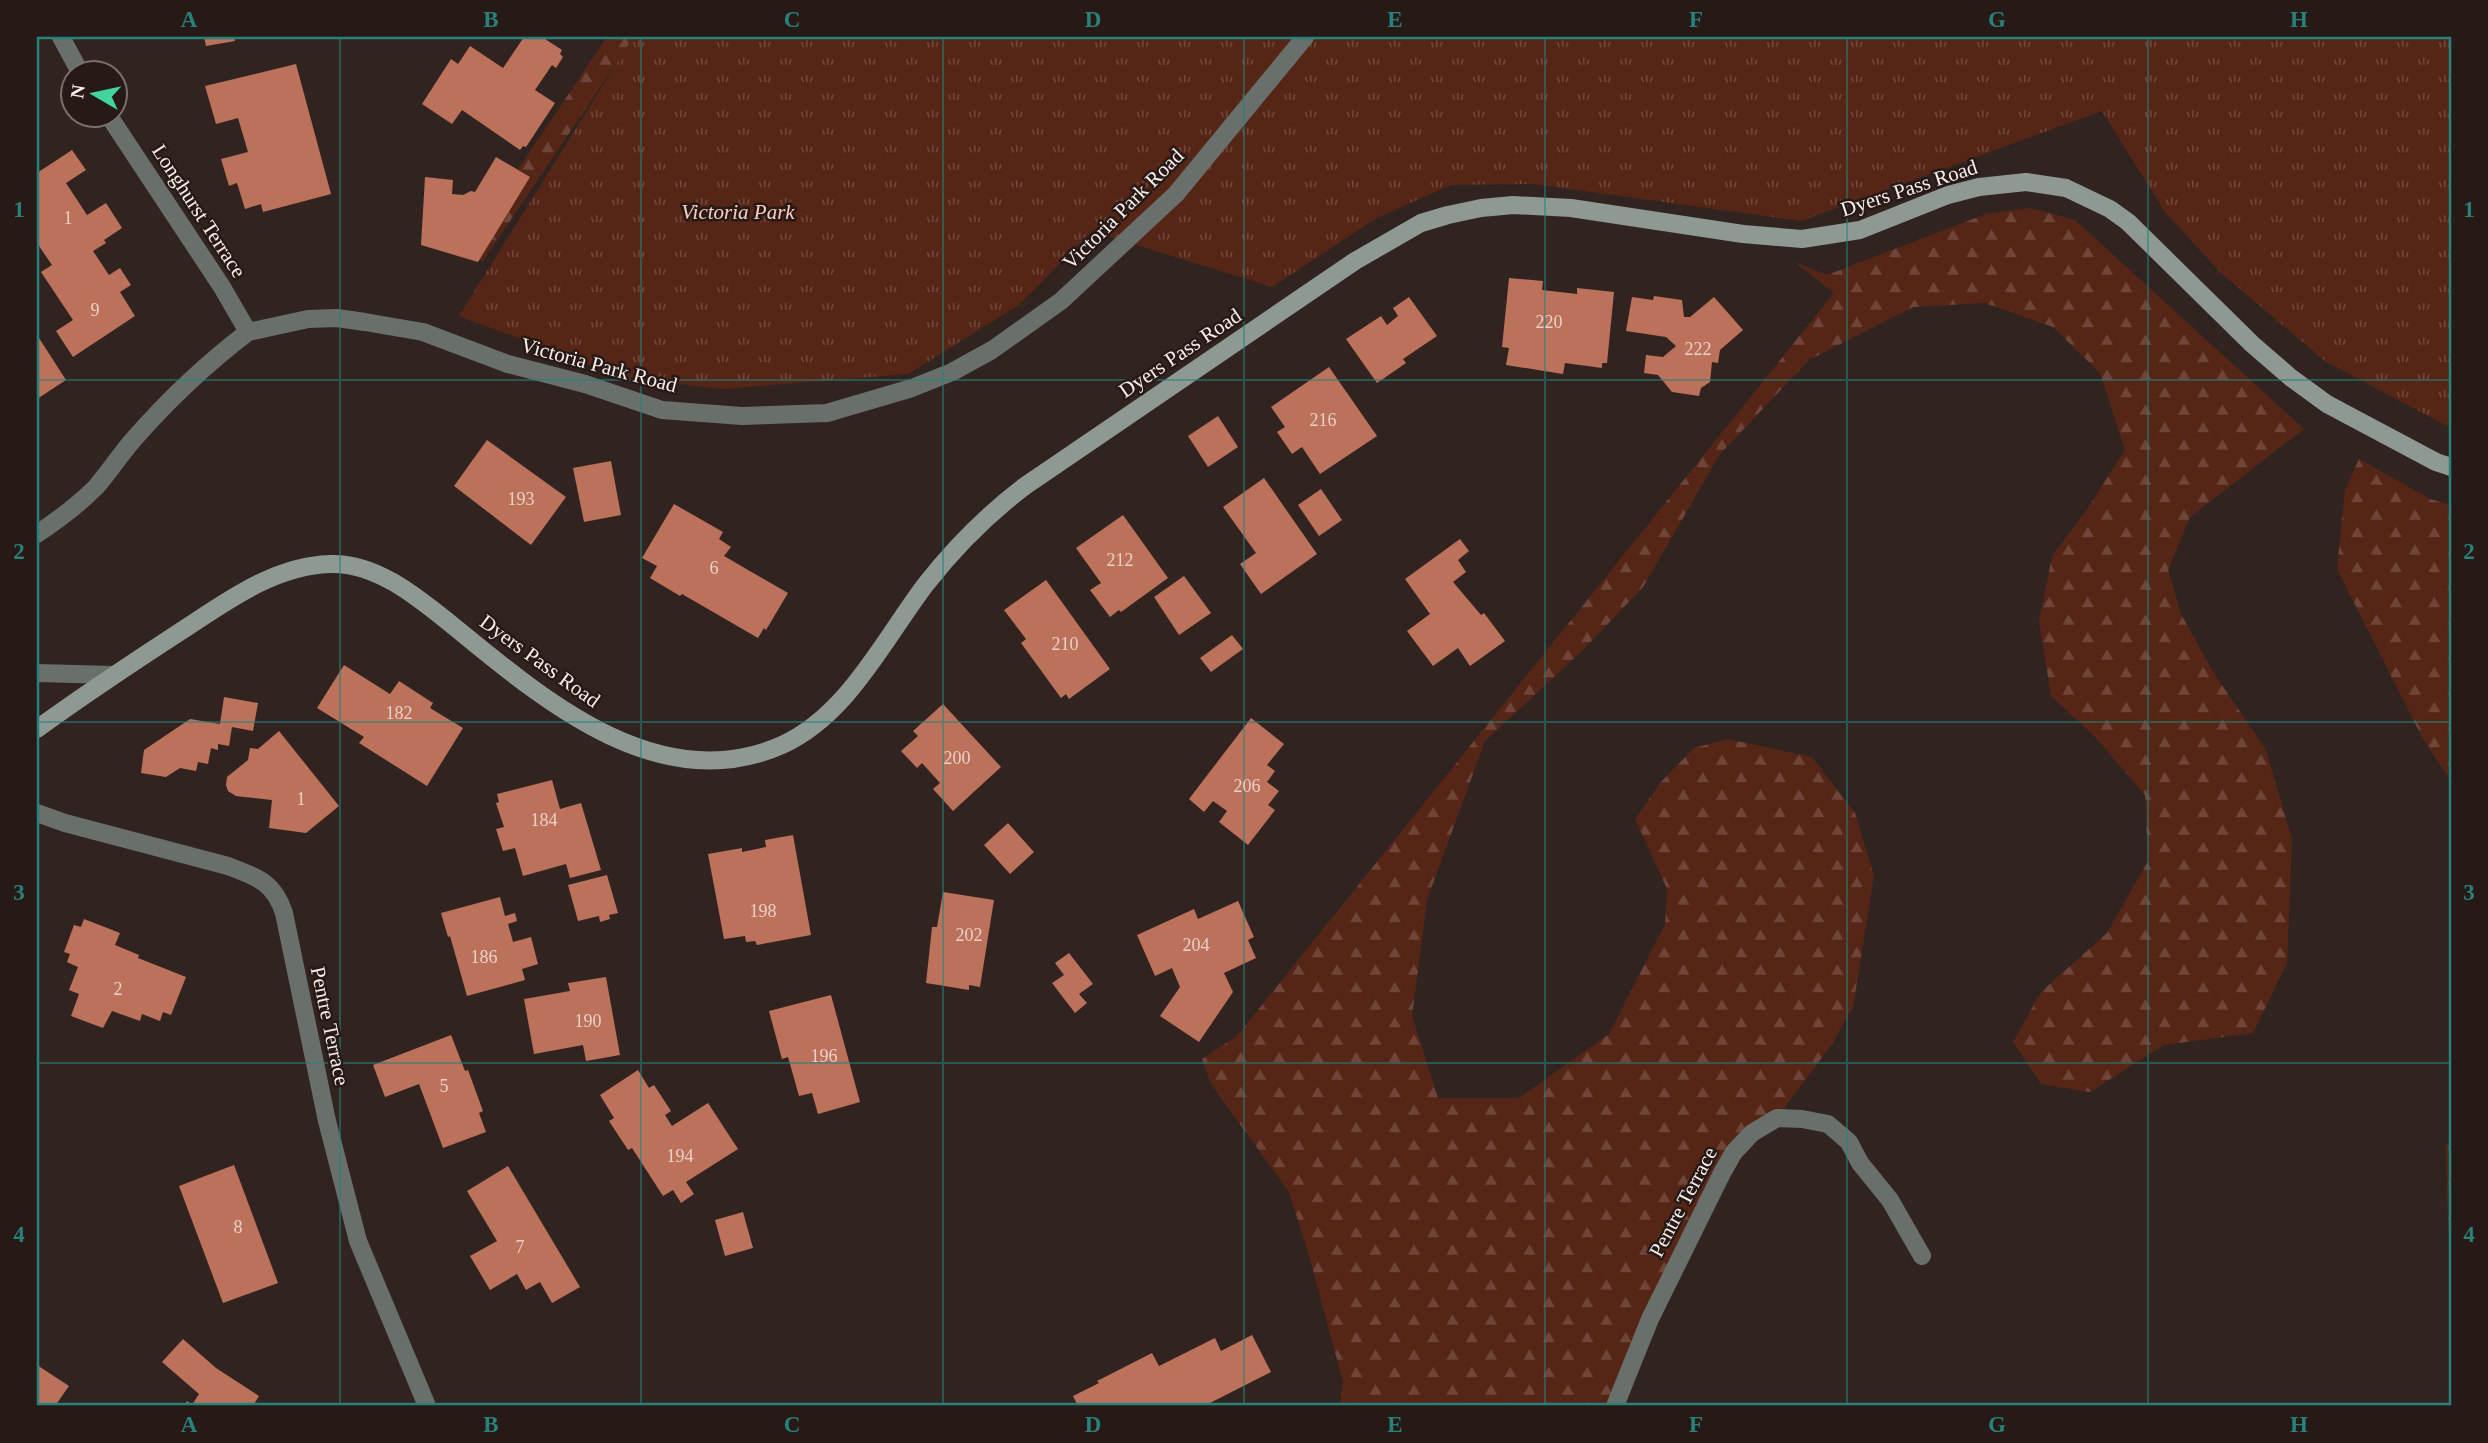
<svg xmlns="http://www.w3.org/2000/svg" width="2488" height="1443" viewBox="0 0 2488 1443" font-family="'Times New Roman',serif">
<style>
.forest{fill:url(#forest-firs)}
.park{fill:url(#park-tufts)}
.building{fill:#bc715a}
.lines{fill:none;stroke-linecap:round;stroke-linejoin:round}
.service{stroke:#69706c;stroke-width:18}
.minor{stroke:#69706c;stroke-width:18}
.secondary{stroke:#8e9993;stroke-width:18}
.grid{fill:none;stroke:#26827b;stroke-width:2;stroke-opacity:0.55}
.labels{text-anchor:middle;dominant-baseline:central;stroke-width:5;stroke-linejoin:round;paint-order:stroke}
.number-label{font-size:18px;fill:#e9d0c8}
.street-label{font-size:21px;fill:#f8efec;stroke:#271a16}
.park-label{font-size:21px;font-style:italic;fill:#fbcfc2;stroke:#271a16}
.neatline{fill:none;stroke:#26827b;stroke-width:2.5}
.grid-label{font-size:23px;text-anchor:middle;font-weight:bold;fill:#26827b}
</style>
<defs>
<pattern id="forest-firs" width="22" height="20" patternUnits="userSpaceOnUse" patternTransform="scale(1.75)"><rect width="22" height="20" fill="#552516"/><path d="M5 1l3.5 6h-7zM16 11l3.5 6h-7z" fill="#6e4538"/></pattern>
<pattern id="park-tufts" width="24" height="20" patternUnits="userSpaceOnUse" patternTransform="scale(1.75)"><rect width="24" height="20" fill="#552516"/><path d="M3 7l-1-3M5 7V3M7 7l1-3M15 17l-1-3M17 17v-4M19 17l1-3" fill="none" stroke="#6e4538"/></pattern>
</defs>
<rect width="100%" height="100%" fill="#312420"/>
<path class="forest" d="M 607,37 L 634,37 L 483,261 L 459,257 Z
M 2030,208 L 2075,220 L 2304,429 L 2190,517 L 2168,570 L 2181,614 L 2213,672 L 2266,750 L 2292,839 L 2287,963 L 2253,1033 L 2164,1045 L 2090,1092 L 2041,1084 L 2013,1042 L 2041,992 L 2107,933 L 2148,861 L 2145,795 L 2096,738 L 2051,696 L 2039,621 L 2052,556 L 2088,508 L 2125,450 L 2100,373 L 2053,327 L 1985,303 L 1913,307 L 1809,360 L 1720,454 L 1643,587 L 1584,649 L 1485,741 L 1427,900 L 1412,1016 L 1438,1098 L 1519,1098 L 1609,1034 L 1665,924 L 1667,889 L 1635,819 L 1661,782 L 1694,748 L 1728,739 L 1812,757 L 1855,813 L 1874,876 L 1853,1007 L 1832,1044 L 1777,1118 L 1734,1152 L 1615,1406 L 1340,1406 L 1343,1382 L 1310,1259 L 1289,1192 L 1211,1084 L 1202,1059 L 1237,1036 L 1834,293 L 1795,262 L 1827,275 L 1986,214 Z
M 2359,459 L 2430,499 L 2451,505 L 2451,781 L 2423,739 L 2337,569 L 2345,490 Z
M 2451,1139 L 2451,1238 L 2448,1228 L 2446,1146 Z"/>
<path class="park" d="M 633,37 L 2451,37 L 2451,428 L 2325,361 L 2220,272 L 2165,212 L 2102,111 L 1801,221 L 1534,184 L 1451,185 L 1377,218 L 1272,287 L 1092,231 L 1019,305 L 908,374 L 722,389 L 626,378 L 459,316 Z"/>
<path class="building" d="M 204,37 L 234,37 L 235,41 L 206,46 Z
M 524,37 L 542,37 L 562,50 L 560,54 L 563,57 L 556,68 L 552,65 L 535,90 L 555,103 L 526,147 L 523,146 L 520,150 L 462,110 L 452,124 L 422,104 L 451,59 L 458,64 L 470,46 L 503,68 Z
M 296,64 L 331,194 L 263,212 L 261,204 L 245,209 L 237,183 L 229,186 L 221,159 L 248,152 L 238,118 L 216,124 L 205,86 Z
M 72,150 L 86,170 L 66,183 L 87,215 L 106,203 L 122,228 L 104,240 L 106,243 L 93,251 L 109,275 L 120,268 L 131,285 L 120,292 L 135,316 L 73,357 L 56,331 L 73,320 L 41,272 L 52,265 L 39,246 L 37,247 L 37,173 Z
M 496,157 L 530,177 L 478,262 L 421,245 L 425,177 L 453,180 L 452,194 L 463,195 L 471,191 L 475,192 Z
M 1509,278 L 1543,281 L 1542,290 L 1577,294 L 1577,288 L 1614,292 L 1607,363 L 1602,363 L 1602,368 L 1565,363 L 1563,374 L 1506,365 L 1509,348 L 1502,347 Z
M 1654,296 L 1682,300 L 1684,317 L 1690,317 L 1714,297 L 1743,330 L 1720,350 L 1718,363 L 1712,362 L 1710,382 L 1701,388 L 1699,396 L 1672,392 L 1658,375 L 1644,373 L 1646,355 L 1663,357 L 1676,346 L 1666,337 L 1626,331 L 1632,297 L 1653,300 Z
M 1409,297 L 1437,336 L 1403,359 L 1406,363 L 1377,383 L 1346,339 L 1381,316 L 1387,325 L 1398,316 L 1393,308 Z
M 39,338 L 66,380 L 37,399 L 37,339 Z
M 1329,367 L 1377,436 L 1320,474 L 1302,447 L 1292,454 L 1277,432 L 1285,427 L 1271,407 Z
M 1218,416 L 1238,447 L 1208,467 L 1188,436 Z
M 487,440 L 566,497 L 531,545 L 454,486 Z
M 611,461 L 621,515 L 584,522 L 573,468 Z
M 1264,478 L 1317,554 L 1261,594 L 1240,564 L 1256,553 L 1223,507 Z
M 1321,489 L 1342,520 L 1319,536 L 1298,505 Z
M 674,504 L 723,532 L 719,539 L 731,547 L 724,556 L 788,593 L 766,630 L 764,628 L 758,638 L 682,594 L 680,596 L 650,578 L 657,566 L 642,558 Z
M 1123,515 L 1168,578 L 1121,612 L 1119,610 L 1110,617 L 1090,590 L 1101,583 L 1076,548 Z
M 1460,539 L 1469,551 L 1458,560 L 1466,572 L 1453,582 L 1481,615 L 1484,613 L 1505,641 L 1470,666 L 1458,648 L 1433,666 L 1407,631 L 1430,614 L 1405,579 Z
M 1184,576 L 1211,613 L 1179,635 L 1154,597 Z
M 1046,580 L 1110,669 L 1069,699 L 1066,694 L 1061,698 L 1021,643 L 1026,639 L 1004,610 Z
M 1232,635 L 1243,649 L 1211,672 L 1200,658 Z
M 344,665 L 390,694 L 399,681 L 433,703 L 430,708 L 463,728 L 427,786 L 359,743 L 364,737 L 317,708 Z
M 224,697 L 258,703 L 253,731 L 232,727 L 229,746 L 218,744 L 218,750 L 211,748 L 208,764 L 198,762 L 196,771 L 180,768 L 166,777 L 141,773 L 144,750 L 190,719 L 220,724 Z
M 943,704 L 1001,767 L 953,811 L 933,789 L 940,783 L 922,763 L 917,768 L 901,751 L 918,736 L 913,731 Z
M 1251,718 L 1284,744 L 1267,765 L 1275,771 L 1267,782 L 1279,791 L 1268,805 L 1275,810 L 1248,845 L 1219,822 L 1227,811 L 1213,801 L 1204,812 L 1189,799 Z
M 279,731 L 339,806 L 306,833 L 269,828 L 272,800 L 236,796 L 228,791 L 226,785 L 227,777 L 248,760 L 250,748 L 258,749 Z
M 552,780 L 560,809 L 581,803 L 601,870 L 570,878 L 566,864 L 523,876 L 515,848 L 503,851 L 496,829 L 504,827 L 496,803 L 499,802 L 497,794 Z
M 1008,823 L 1034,852 L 1010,874 L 984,845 Z
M 793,835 L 811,935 L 757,945 L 755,941 L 746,942 L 745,936 L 724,939 L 708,854 L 742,848 L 742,852 L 766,847 L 765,840 Z
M 607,875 L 618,913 L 609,915 L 610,919 L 600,922 L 599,916 L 578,921 L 568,885 Z
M 943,892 L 994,900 L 980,987 L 969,985 L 969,990 L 926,983 L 932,927 L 937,927 Z
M 500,897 L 505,916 L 515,913 L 517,921 L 508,924 L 513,942 L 531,937 L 538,964 L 522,969 L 525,980 L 467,996 L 450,936 L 448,937 L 441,913 Z
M 1238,901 L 1254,937 L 1248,940 L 1256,958 L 1224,973 L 1233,992 L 1199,1042 L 1160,1016 L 1180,987 L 1172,968 L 1155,976 L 1137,935 L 1194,909 L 1198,919 Z
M 84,919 L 120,933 L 115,945 L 139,955 L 138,958 L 186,977 L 171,1015 L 163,1012 L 160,1021 L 142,1014 L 140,1021 L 112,1011 L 103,1028 L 71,1016 L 79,994 L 69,990 L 78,967 L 67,962 L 70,954 L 64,952 L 74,925 L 81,927 Z
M 1069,953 L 1093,984 L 1079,994 L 1087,1003 L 1075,1013 L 1052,983 L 1064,975 L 1055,963 Z
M 606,977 L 620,1055 L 586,1061 L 583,1045 L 534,1054 L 524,999 L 570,991 L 568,983 Z
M 831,995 L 860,1102 L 818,1114 L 812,1093 L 799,1096 L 788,1057 L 782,1059 L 769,1011 Z
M 451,1035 L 465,1071 L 468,1070 L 483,1111 L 479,1113 L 486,1132 L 443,1148 L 419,1084 L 385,1097 L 373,1065 Z
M 638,1070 L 649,1088 L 654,1085 L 671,1111 L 665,1115 L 672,1126 L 708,1103 L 738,1149 L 686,1182 L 694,1194 L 681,1203 L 673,1190 L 663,1196 L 632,1148 L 628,1150 L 609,1121 L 614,1118 L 600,1095 Z
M 234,1165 L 278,1283 L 223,1303 L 179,1186 Z
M 508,1166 L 580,1287 L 552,1303 L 540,1282 L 526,1290 L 517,1274 L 490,1290 L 470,1256 L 497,1241 L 467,1191 Z
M 743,1212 L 753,1248 L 725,1256 L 715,1220 Z
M 1252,1335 L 1271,1372 L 1204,1406 L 1078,1406 L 1073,1396 L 1099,1383 L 1097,1381 L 1152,1353 L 1159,1366 L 1215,1338 L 1221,1351 Z
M 183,1339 L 216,1368 L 259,1396 L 253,1406 L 184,1406 L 187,1401 L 192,1405 L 199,1394 L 162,1362 Z
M 37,1365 L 69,1386 L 55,1406 L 37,1406 Z"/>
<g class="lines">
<path class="service" d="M 248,332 L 308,319 L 337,318 L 365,322 L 423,332 L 508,364 L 585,384 L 662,410 L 742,416 L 827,413 L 912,388 L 952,372 L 992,350 L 1061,301 L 1176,194 L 1305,37"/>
<path class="minor" d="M 61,37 L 81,74
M 37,534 C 58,520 78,505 96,487 C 109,472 120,455 133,440 C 168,400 206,364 248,332 L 222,287 L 109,116
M 37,673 L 113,675
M 37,813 L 65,823 L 228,866 C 257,877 274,882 284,913 L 327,1121 L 358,1241 L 427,1406
M 1615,1406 L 1650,1319 L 1722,1173 L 1734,1152 L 1752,1133 L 1777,1118 L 1802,1119 L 1828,1124 L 1849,1142 L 1860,1163 L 1890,1200 L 1922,1256"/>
<path class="secondary" d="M 37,729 C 81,697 126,667 172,637 C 221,606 270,566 330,564 C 378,562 422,601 457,629 C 545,701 660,799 782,745 C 848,715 884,639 926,584 C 955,547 988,514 1025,486 L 1355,261 L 1421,223 L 1448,215 L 1481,208 L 1513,205 L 1571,208 L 1743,234 L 1802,239 L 1860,230 L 1948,195 L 1979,187 L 2026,182 L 2066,188 L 2110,209 L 2128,222 L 2252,344 L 2290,377 L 2327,404 L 2436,462 L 2451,467"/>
</g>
<path class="grid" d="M 340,37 L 340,1406M 641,37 L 641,1406M 943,37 L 943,1406M 1244,37 L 1244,1406M 1545,37 L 1545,1406M 1847,37 L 1847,1406M 2148,37 L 2148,1406M 37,380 L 2451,380M 37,722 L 2451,722M 37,1063 L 2451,1063"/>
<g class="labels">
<g class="number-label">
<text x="68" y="218">1</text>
<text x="95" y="310">9</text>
<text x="1549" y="322">220</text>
<text x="1698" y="349">222</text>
<text x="1323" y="420">216</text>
<text x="521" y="499">193</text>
<text x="1120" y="560">212</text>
<text x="714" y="568">6</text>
<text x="1065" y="644">210</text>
<text x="399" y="713">182</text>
<text x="957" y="758">200</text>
<text x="1247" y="786">206</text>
<text x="301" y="799">1</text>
<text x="544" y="820">184</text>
<text x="763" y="911">198</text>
<text x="969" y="935">202</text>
<text x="1196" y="945">204</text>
<text x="484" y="957">186</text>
<text x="118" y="989">2</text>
<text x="588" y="1021">190</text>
<text x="824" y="1056">196</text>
<text x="444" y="1086">5</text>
<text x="680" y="1156">194</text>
<text x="238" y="1227">8</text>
<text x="520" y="1247">7</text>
</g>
<g class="street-label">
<text transform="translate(1909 188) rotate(-18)">Dyers Pass Road</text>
<text transform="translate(1123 209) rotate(-45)">Victoria Park Road</text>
<text transform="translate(199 211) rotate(57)">Longhurst Terrace</text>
<text transform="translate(1180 353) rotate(-34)">Dyers Pass Road</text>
<text transform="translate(599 365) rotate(15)">Victoria Park Road</text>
<text transform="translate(540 661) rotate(36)">Dyers Pass Road</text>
<text transform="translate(330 1026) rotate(78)">Pentre Terrace</text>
<text transform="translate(1683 1202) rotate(-62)">Pentre Terrace</text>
</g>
<g class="park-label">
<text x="738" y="212">Victoria Park</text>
</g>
</g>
<rect width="2488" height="1443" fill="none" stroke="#271a16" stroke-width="77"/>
<g transform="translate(94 94) rotate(279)"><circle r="33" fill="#271a16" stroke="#7b6f6c" stroke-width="2"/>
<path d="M0-5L12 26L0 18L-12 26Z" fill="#44d4a0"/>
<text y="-10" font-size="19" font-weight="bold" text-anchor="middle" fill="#f8efec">N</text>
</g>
<rect x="38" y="38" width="2412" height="1366" class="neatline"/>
<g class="grid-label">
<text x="189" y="27">A</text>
<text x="491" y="27">B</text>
<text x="792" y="27">C</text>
<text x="1093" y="27">D</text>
<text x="1395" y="27">E</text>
<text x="1696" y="27">F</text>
<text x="1997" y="27">G</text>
<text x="2299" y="27">H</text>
<text x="19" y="217">1</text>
<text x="2469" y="217">1</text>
<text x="19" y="559">2</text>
<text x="2469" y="559">2</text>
<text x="19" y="900">3</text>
<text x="2469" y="900">3</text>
<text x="19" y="1242">4</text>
<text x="2469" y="1242">4</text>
<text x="189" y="1432">A</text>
<text x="491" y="1432">B</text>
<text x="792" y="1432">C</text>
<text x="1093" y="1432">D</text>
<text x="1395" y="1432">E</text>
<text x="1696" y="1432">F</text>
<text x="1997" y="1432">G</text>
<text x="2299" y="1432">H</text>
</g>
</svg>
